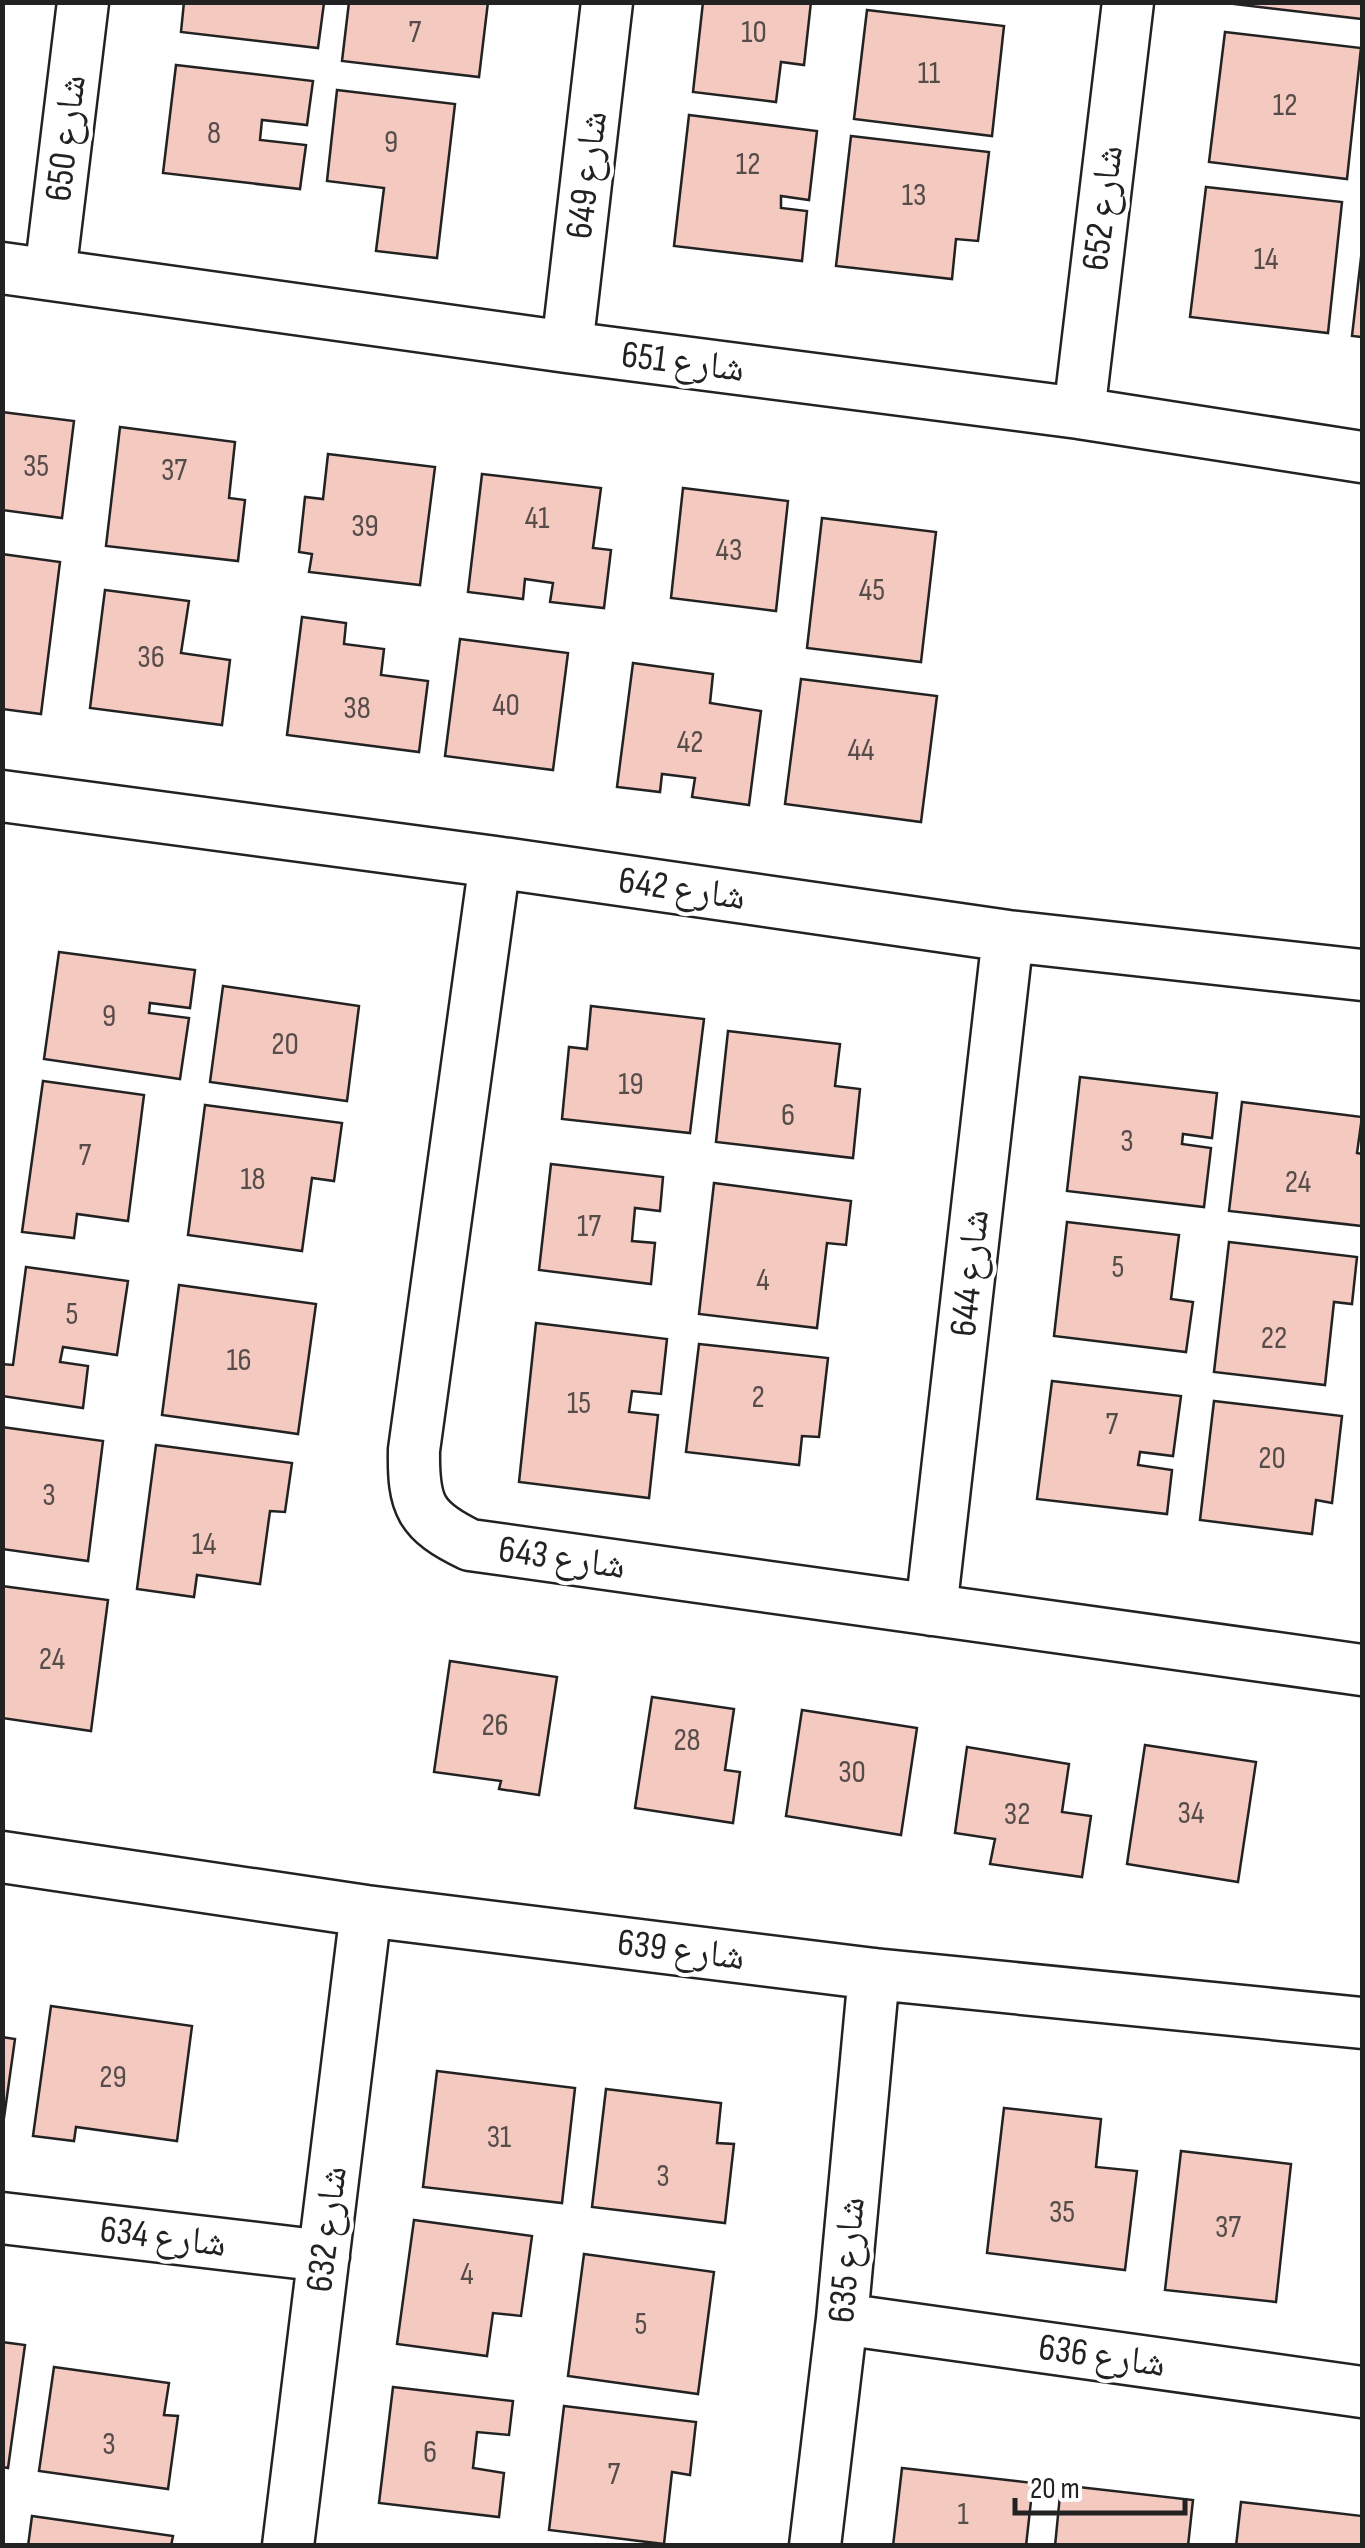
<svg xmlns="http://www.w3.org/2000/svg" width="1365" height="2548" viewBox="0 0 1365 2548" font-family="'Sofia Sans Condensed','Noto Naskh Arabic',sans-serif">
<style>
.building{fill:#f3c9c0;stroke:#222;stroke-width:2.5}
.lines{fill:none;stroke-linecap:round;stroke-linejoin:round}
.street-casing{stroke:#222;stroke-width:55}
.street{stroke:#fff;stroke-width:50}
.labels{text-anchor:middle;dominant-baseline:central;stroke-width:8;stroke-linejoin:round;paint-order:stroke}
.number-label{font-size:32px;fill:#564c4a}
.street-label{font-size:38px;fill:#222;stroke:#fff}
</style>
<rect width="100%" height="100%" fill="#fff"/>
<path class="building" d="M 184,2 L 324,3 L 318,48 L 181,32 Z
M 349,2 L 488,2 L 479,77 L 342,61 Z
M 703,2 L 811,2 L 804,65 L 781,62 L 776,102 L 693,92 Z
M 1362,2 L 1362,19 L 1225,3 L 1225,2 Z
M 867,10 L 1004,26 L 992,136 L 854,119 Z
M 1225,32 L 1361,48 L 1347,179 L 1209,162 Z
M 176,65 L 313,81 L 307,125 L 262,120 L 260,140 L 306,145 L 300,189 L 163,173 Z
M 337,90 L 455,104 L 437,258 L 376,251 L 384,188 L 327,181 Z
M 689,115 L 817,131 L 809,200 L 781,196 L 781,208 L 807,211 L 802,261 L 674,246 Z
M 851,136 L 989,152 L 978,241 L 956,239 L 952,279 L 836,266 Z
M 1206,187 L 1342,202 L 1328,333 L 1190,317 Z
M 1362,249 L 1362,337 L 1352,336 Z
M 2,412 L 74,421 L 62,518 L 2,510 Z
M 120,427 L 235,442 L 229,498 L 245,500 L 238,561 L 106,546 Z
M 328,454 L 435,467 L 420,585 L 309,572 L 312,554 L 299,552 L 305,497 L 323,499 Z
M 482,474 L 601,488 L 593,548 L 611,550 L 604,608 L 550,602 L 553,583 L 525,579 L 523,599 L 468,592 Z
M 683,488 L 788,501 L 776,611 L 671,598 Z
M 822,518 L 936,532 L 921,662 L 807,648 Z
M 2,554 L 60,562 L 41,714 L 2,709 Z
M 105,590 L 189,601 L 181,653 L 230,660 L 222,725 L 90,708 Z
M 302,617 L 346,623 L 344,644 L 384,649 L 381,675 L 428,681 L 419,752 L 287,735 Z
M 460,639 L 568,653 L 553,770 L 445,756 Z
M 633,663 L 713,674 L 710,703 L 761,711 L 749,805 L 692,797 L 695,778 L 662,774 L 660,792 L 617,787 Z
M 801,679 L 937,696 L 921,822 L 785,804 Z
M 59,952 L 195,970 L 190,1008 L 150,1003 L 149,1013 L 189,1018 L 180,1079 L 44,1059 Z
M 223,986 L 359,1006 L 347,1101 L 210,1082 Z
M 591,1006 L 704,1019 L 690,1133 L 562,1119 L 569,1047 L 587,1049 Z
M 728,1031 L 840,1044 L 835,1086 L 860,1089 L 853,1158 L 716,1142 Z
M 1080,1077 L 1217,1093 L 1212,1138 L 1183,1134 L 1182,1144 L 1211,1148 L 1204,1207 L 1067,1191 Z
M 43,1081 L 144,1095 L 128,1221 L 77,1214 L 74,1238 L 22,1232 Z
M 1242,1102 L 1362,1117 L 1357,1153 L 1362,1154 L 1362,1226 L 1229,1211 Z
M 205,1105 L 342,1123 L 334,1181 L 312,1178 L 302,1251 L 188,1235 Z
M 551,1164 L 663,1177 L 660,1211 L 635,1208 L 632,1241 L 655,1243 L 651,1284 L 539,1270 Z
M 714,1183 L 851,1201 L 846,1245 L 827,1243 L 817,1328 L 699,1314 Z
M 1067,1222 L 1179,1235 L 1171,1299 L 1193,1302 L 1186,1352 L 1054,1336 Z
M 1229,1242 L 1357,1257 L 1352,1304 L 1334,1302 L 1325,1385 L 1214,1372 Z
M 26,1267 L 128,1281 L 117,1355 L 63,1347 L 60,1362 L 88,1366 L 83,1408 L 2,1396 L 2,1364 L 13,1365 Z
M 179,1285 L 316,1304 L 298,1434 L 162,1415 Z
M 536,1323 L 667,1339 L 661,1394 L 632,1391 L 629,1412 L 658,1415 L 649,1498 L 519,1482 Z
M 699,1344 L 828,1358 L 819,1437 L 802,1436 L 799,1465 L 686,1452 Z
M 1052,1381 L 1181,1396 L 1173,1456 L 1140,1452 L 1138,1465 L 1172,1470 L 1167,1514 L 1037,1499 Z
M 1214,1401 L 1342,1416 L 1332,1503 L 1316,1500 L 1312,1534 L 1200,1520 Z
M 2,1427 L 103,1441 L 88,1561 L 2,1549 Z
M 156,1445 L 292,1463 L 285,1512 L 270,1511 L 260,1584 L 197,1575 L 194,1597 L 137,1589 Z
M 2,1586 L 108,1600 L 91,1731 L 2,1718 Z
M 450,1661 L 557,1677 L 539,1795 L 499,1789 L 501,1781 L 434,1772 Z
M 652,1697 L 734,1709 L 725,1770 L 740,1772 L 733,1823 L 635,1808 Z
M 802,1710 L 917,1728 L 901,1835 L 786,1816 Z
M 1145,1745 L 1256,1762 L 1238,1882 L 1127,1864 Z
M 967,1747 L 1069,1764 L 1062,1812 L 1091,1816 L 1082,1877 L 990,1864 L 995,1839 L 955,1833 Z
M 51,2006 L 192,2026 L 177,2141 L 76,2127 L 74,2141 L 33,2136 Z
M 2,2037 L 15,2039 L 3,2125 L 2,2125 Z
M 437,2071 L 575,2088 L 562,2203 L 423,2187 Z
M 606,2089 L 721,2103 L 717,2143 L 734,2144 L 725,2223 L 592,2207 Z
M 1004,2108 L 1101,2119 L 1096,2167 L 1137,2171 L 1125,2270 L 987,2253 Z
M 1181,2151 L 1291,2164 L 1276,2302 L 1165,2290 Z
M 414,2220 L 532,2236 L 521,2316 L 493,2313 L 487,2356 L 397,2344 Z
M 584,2254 L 714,2272 L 698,2394 L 568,2376 Z
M 2,2342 L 25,2345 L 8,2468 L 2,2467 Z
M 54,2367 L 169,2383 L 164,2415 L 178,2416 L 168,2489 L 39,2471 Z
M 393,2387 L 513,2401 L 509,2435 L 477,2432 L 473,2468 L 504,2473 L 499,2517 L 379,2503 Z
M 564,2406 L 696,2422 L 690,2475 L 672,2472 L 664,2544 L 549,2530 Z
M 902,2468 L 1033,2483 L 1026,2546 L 893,2546 Z
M 1061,2485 L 1193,2500 L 1188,2546 L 1055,2546 Z
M 1241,2502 L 1362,2516 L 1362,2546 L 1236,2546 Z
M 32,2516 L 173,2536 L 171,2546 L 28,2546 Z"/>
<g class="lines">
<g class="street-casing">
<path id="street" d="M 2,268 L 567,347 L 1079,413 L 1362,457
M 50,274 L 83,2
M 567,347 L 607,2
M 1079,413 L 1128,2
M 2,796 L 495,862 L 1008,936 L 1362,975
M 495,862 L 414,1450 C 413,1505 420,1521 470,1545 L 1362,1670
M 931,1610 L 1008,936
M 2,1857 L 366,1911 L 874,1974 L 1362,2023
M 2,2218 L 324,2256
M 842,2319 L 1362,2392
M 288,2546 L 366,1911
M 815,2546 L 842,2319 L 874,1974"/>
</g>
<use href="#street" class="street"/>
</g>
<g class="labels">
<g class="number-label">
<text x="415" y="32">7</text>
<text x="754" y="32">10</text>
<text x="929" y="73">11</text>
<text x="1285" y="105">12</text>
<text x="214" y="133">8</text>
<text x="391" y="142">9</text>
<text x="748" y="164">12</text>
<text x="914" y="195">13</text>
<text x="1266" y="259">14</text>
<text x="36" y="466">35</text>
<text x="174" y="470">37</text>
<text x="537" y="518">41</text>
<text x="365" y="526">39</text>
<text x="729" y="550">43</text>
<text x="872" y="590">45</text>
<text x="151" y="657">36</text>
<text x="506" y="705">40</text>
<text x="357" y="708">38</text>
<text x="690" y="742">42</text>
<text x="861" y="750">44</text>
<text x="109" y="1016">9</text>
<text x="285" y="1044">20</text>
<text x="631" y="1084">19</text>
<text x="788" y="1115">6</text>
<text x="1127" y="1141">3</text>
<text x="85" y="1155">7</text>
<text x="253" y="1179">18</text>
<text x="1298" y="1182">24</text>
<text x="589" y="1226">17</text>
<text x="1118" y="1267">5</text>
<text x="763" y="1280">4</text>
<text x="72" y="1314">5</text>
<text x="1274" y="1338">22</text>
<text x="239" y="1360">16</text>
<text x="758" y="1397">2</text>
<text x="579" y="1403">15</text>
<text x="1112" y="1424">7</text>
<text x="1272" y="1458">20</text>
<text x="49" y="1495">3</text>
<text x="204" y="1544">14</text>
<text x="52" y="1659">24</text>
<text x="495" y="1725">26</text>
<text x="687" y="1740">28</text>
<text x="852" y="1772">30</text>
<text x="1191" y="1813">34</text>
<text x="1017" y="1814">32</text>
<text x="113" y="2077">29</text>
<text x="499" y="2137">31</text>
<text x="663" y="2176">3</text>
<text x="1062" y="2212">35</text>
<text x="1228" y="2227">37</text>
<text x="467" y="2274">4</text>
<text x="641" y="2324">5</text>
<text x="109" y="2444">3</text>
<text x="430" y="2452">6</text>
<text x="614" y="2474">7</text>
<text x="963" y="2514">1</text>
</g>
<g class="street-label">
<text transform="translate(66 138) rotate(-83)">شارع 650</text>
<text transform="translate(587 175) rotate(-83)">شارع 649</text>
<text transform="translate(1103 208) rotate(-83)">شارع 652</text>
<text transform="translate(683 362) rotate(7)">شارع 651</text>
<text transform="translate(682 889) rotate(8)">شارع 642</text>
<text transform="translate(970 1273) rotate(-84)">شارع 644</text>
<text transform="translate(562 1558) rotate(8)">شارع 643</text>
<text transform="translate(681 1950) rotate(7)">شارع 639</text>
<text transform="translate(327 2229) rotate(-83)">شارع 632</text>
<text transform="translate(163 2237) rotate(7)">شارع 634</text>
<text transform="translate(847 2260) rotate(-85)">شارع 635</text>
<text transform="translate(1102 2356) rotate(8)">شارع 636</text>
</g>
</g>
<rect width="1365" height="2548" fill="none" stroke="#222222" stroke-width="10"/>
<path d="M1015 2498v15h170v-15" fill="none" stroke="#222222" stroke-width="5"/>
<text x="1030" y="2498" font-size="30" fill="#222222" stroke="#ffffff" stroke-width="8" paint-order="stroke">20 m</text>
</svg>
